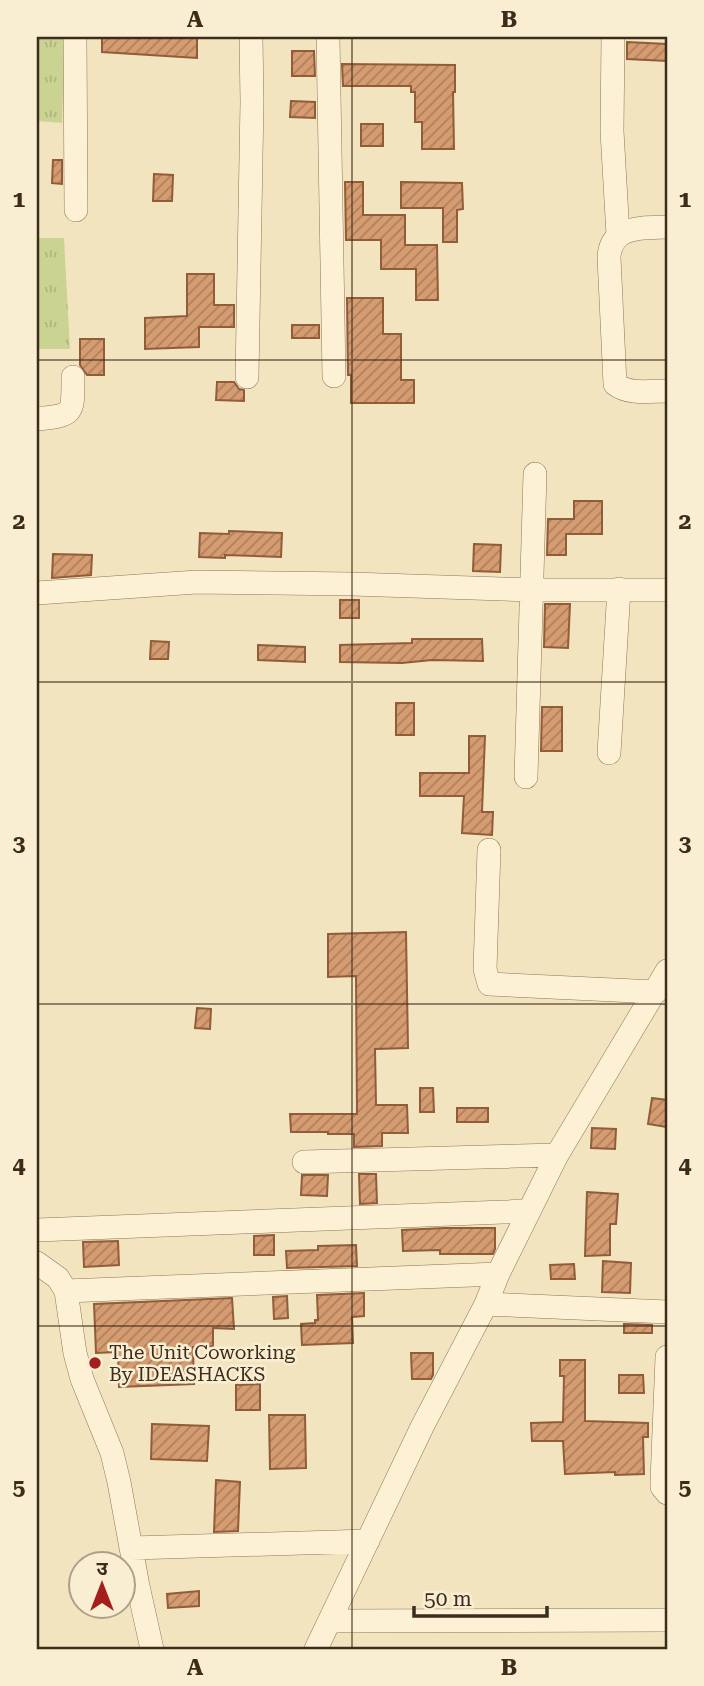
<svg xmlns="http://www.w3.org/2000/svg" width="704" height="1686" viewBox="0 0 704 1686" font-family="'Roboto Serif','Noto Sans Devanagari',serif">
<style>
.grass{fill:url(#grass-tufts)}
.building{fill:url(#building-hatch);stroke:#915c38;stroke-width:2}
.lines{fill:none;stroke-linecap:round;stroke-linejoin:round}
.minor-casing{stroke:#8f7455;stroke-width:24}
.minor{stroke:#fdf1d5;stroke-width:23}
.grid{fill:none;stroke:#3c2c1c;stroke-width:2;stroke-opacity:0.55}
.poi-dot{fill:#a51e1e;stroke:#f9eed1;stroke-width:2.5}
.labels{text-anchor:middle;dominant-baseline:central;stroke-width:5;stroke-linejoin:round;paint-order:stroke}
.poi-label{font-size:19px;fill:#3c2c1c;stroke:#f9eed1;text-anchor:start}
.neatline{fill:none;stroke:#3c2c1c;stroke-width:2.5}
.grid-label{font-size:23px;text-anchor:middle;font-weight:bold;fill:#3c2c1c}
</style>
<defs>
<pattern id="grass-tufts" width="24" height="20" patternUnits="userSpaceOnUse" patternTransform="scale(1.75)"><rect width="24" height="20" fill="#cbd393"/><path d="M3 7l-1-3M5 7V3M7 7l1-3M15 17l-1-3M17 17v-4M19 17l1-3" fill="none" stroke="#afb57e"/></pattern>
<pattern id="building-hatch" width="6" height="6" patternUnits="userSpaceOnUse" patternTransform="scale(1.75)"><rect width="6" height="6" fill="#d69c71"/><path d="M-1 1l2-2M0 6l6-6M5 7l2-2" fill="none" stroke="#af7f5c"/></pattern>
</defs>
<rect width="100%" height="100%" fill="#f3e4c0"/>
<path class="grass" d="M 37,37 L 65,37 L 62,123 L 37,121 Z
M 37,238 L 64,238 L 70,349 L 37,349 Z"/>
<path class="building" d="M 102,37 L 197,37 L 197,58 L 102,52 Z
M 627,42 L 667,44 L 667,61 L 627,59 Z
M 292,51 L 314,51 L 315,76 L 292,76 Z
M 342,64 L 455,65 L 455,92 L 453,92 L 454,149 L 422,149 L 422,122 L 415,122 L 415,92 L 411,92 L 411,86 L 343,86 Z
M 291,101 L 315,102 L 315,118 L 290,117 Z
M 361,124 L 383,124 L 383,146 L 361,146 Z
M 53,160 L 62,160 L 62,184 L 52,183 Z
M 154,174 L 173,175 L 172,201 L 153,201 Z
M 345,182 L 363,182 L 363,215 L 405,215 L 405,245 L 437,245 L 438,300 L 416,300 L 416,269 L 381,269 L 381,240 L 346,240 Z
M 401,182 L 462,183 L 463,209 L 457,210 L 457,242 L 443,242 L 443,208 L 401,208 Z
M 187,274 L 214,274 L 214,305 L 234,305 L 234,327 L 199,327 L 199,347 L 145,349 L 145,318 L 187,316 Z
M 347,298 L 383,298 L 383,334 L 401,334 L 401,380 L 414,380 L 414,403 L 351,403 L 351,375 L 348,375 Z
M 292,325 L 319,325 L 319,338 L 292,338 Z
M 80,339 L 104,339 L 104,375 L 87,375 L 80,365 Z
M 217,382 L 234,382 L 239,389 L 244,390 L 244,401 L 216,400 Z
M 574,501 L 602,501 L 602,534 L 566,534 L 566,555 L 547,555 L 548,519 L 574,519 Z
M 229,531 L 282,533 L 281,557 L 225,555 L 225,558 L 199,557 L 200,533 L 229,534 Z
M 474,544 L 501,545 L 500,572 L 473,571 Z
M 53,554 L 92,555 L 91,575 L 52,578 Z
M 340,600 L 359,600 L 359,618 L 340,618 Z
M 545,604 L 570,604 L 568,648 L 544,647 Z
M 412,639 L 482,639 L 483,661 L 432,660 L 402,663 L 340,662 L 340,645 L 412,643 Z
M 151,641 L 169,642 L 168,659 L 150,659 Z
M 258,645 L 305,647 L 305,662 L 258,660 Z
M 396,703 L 414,703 L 414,735 L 396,735 Z
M 542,707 L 562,707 L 562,751 L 541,751 Z
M 469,736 L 485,736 L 482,812 L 493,812 L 492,835 L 462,833 L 464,796 L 420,796 L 420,773 L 469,773 Z
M 406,932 L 408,1048 L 375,1049 L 376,1105 L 407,1105 L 408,1133 L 382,1133 L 382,1146 L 354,1147 L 354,1134 L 328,1134 L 328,1132 L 291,1132 L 290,1114 L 357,1114 L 356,976 L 328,977 L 328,934 Z
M 197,1008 L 211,1009 L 210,1029 L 195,1028 Z
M 420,1088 L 433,1088 L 434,1112 L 420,1112 Z
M 652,1098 L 667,1100 L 667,1127 L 648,1124 Z
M 457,1108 L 488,1108 L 488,1122 L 457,1122 Z
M 592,1128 L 616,1129 L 615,1149 L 591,1148 Z
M 359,1174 L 376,1174 L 377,1203 L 360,1204 Z
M 302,1175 L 328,1175 L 327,1196 L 301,1195 Z
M 587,1192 L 618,1194 L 616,1224 L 610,1224 L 610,1255 L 585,1256 Z
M 445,1228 L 495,1228 L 495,1249 L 493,1254 L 440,1254 L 440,1250 L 403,1251 L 402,1230 Z
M 274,1235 L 274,1255 L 254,1255 L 254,1236 Z
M 118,1241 L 119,1265 L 84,1267 L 83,1242 Z
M 356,1245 L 357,1266 L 287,1268 L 286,1251 L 318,1250 L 318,1246 Z
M 603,1261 L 631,1263 L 630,1293 L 602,1292 Z
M 574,1264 L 575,1279 L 551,1279 L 550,1265 Z
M 364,1293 L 364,1316 L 352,1317 L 353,1343 L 302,1345 L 301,1324 L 315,1323 L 315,1320 L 318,1320 L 317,1295 Z
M 287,1296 L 288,1318 L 274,1319 L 273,1297 Z
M 232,1298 L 234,1329 L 213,1328 L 213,1346 L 193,1347 L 194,1384 L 119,1387 L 118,1352 L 96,1353 L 94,1304 Z
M 624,1324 L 652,1325 L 652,1333 L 624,1333 Z
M 411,1353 L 433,1353 L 433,1375 L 431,1379 L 412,1379 Z
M 560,1360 L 585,1360 L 585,1421 L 648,1423 L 648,1437 L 643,1437 L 644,1474 L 615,1475 L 615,1472 L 565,1474 L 563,1441 L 532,1441 L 531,1423 L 563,1422 L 564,1376 L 560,1376 Z
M 619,1375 L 643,1375 L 644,1393 L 619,1393 Z
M 260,1384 L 260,1410 L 236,1410 L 236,1385 Z
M 269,1415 L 305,1415 L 306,1468 L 270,1469 Z
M 152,1424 L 209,1426 L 207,1461 L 151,1459 Z
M 216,1480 L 240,1482 L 238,1531 L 214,1532 Z
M 199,1591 L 199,1606 L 168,1608 L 167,1594 Z"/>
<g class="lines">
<g class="minor-casing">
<path id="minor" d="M 75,37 L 76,210
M 328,37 L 334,376
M 613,37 L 612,131 L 618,235
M 667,227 C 642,228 611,225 609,257 L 615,384 C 629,395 650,391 667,391
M 247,377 L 252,102 L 251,37
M 37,419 C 74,415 73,415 73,377
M 37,593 L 197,582 L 352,584 L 533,590 L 667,590
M 609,753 L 619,589
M 526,777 L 535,474
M 489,850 L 485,969 L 489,984 L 656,992
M 304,1162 L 557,1155
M 37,1230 L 529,1211
M 37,1263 L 58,1278 L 66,1291 L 75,1353 L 82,1379 L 112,1453 L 119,1482 L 138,1586 L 152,1649
M 66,1291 L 498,1274
M 486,1304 L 667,1312
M 667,1357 L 662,1481 L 662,1487 L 667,1493
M 132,1548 L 368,1541
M 330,1621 L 667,1620
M 316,1649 L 422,1427 L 486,1304 L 498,1274 L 557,1155 L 667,971"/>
</g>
<use href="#minor" class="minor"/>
</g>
<path class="grid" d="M 352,37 L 352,1649M 37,360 L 667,360M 37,682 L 667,682M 37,1004 L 667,1004M 37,1326 L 667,1326"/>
<circle class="poi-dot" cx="95" cy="1363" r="7"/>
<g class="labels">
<g class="poi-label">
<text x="109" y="1352">The Unit Coworking<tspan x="109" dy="22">By IDEASHACKS</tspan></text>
</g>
</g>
<rect width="704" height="1686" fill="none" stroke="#f9eed1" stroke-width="77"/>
<g transform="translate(102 1585)"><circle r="33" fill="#f9eed1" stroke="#ada089" stroke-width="2"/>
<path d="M0-5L12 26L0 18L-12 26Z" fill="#a51e1e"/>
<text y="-10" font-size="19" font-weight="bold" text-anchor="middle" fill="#3c2c1c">उ</text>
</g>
<path d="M414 1606v10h133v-10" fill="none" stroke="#3c2c1c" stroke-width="3.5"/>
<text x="424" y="1606" font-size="21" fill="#3c2c1c" stroke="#f9eed1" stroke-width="5" paint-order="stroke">50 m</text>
<rect x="38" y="38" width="628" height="1610" class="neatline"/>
<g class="grid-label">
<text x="195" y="27">A</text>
<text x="509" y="27">B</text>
<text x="19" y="207">1</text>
<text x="685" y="207">1</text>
<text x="19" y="529">2</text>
<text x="685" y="529">2</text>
<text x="19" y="851">3</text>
<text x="685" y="851">3</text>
<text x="19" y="1173">4</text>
<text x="685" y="1173">4</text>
<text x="19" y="1495">5</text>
<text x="685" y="1495">5</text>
<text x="195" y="1675">A</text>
<text x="509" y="1675">B</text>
</g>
</svg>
